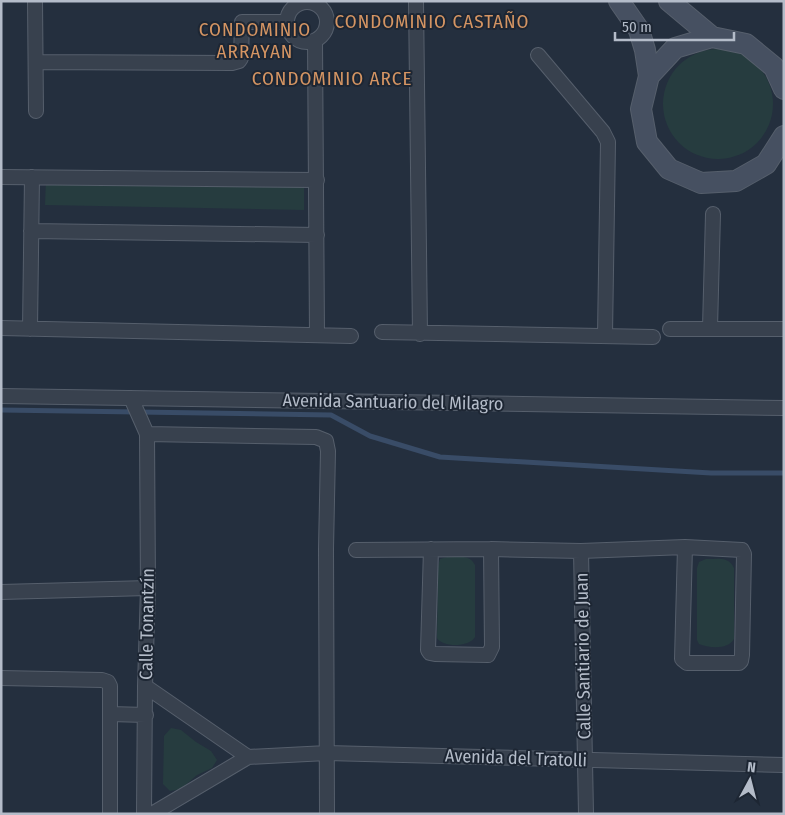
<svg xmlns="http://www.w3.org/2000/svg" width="785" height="815" viewBox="0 0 785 815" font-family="'Fira Sans Condensed',sans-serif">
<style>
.green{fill:#263c3f}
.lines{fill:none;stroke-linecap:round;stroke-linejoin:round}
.stream{stroke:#394c67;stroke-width:5}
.street-casing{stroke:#565f6c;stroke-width:16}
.secondary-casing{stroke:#565f6c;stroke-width:22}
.street{stroke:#38414e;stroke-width:14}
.secondary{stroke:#465061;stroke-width:20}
.labels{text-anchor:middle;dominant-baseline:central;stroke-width:4;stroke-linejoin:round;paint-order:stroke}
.street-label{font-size:18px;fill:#b4bcc9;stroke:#1d2633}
.neighbourhood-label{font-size:19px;letter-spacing:1px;fill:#d59563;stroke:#1d2633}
</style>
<rect width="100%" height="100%" fill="#242f3e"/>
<path class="green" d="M663 104a55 55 0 1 1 110 0a55 55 0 1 1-110 0Z
M 46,178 L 304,183 L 304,210 L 45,205 Z
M 447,557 C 458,557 470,554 475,565 L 475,637 C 470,647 443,648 437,638 L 438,566 L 440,559 Z
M 706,559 C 717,559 729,556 734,568 L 734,639 C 728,650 709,648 699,644 L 697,640 L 697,568 L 699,562 Z
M 171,728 L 181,730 L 196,742 L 211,751 L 217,760 L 212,768 L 197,775 L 181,789 L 170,791 L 163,784 L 164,736 Z"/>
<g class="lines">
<path class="stream" d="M 1,410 L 331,415 L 370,436 L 440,457 L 711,473 L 784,473"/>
<g class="street-casing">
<path id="street" d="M 35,1 L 36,111
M 416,1 L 420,334
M287 22a20 20 0 1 1 40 0a20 20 0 1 1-40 0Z
M 315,41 L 317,335
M 538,55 L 603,132 L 608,142 L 605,335
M 36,62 L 232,63 L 239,61 L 241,58 L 242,22 L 286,22
M 1,177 L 317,180
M 31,231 L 317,235
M 1,328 L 351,336
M 710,328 L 713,214
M 30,329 L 32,177
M 670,329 L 784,329
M 382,332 L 653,337
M 1,396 L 784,408
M 131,398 L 147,434 L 148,588 L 145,686 L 144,814
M 147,434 L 316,437 L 326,441 L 328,451 L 326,549 L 327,814
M 431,549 L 428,650 L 430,653 L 435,654 L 488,655 L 492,647 L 491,549
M 356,550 L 491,549 L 581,551 L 586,814
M 581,551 L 685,547 L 742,550 L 744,554 L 742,655 L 741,661 L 739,663 L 687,663 L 682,659 L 685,547
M 1,592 L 148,588
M 1,678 L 102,680 L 108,682 L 110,686 L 110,814
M 145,686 L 248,757
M 110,714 L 146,715
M 152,814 L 248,757 L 327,753 L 784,765"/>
</g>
<g class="secondary-casing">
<path id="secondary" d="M 619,1 L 639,30 L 645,50 L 649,76
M 669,1 L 712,37
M 784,89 L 774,67 L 746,44 L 712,37 L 675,48 L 649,76 L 641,109 L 647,142 L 669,169 L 701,183 L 736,181 L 766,164 L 784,136"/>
</g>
<use href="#street" class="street"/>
<use href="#secondary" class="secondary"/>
</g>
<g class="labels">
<g class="street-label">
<text transform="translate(393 402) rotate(1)">Avenida Santuario del Milagro</text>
<text transform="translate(147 624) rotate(-89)">Calle Tonantzín</text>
<text transform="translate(583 656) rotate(-91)">Calle Santiario de Juan</text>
<text transform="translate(516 758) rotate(2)">Avenida del Tratolli</text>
</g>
<g class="neighbourhood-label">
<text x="432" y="21">CONDOMINIO CASTAÑO</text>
<text x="255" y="29">CONDOMINIO<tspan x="255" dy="22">ARRAYAN</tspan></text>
<text x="332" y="78">CONDOMINIO ARCE</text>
</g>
</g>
<rect width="785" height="815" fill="none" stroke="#b4bcc9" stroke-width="5"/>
<g transform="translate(750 780) rotate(7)" stroke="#1d2633" stroke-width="4" paint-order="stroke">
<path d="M0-4L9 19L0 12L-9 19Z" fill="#b4bcc9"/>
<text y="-8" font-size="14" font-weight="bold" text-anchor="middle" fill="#b4bcc9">N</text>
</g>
<path d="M615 32v8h119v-8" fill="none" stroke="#b4bcc9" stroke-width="2.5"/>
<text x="622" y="32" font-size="15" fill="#b4bcc9" stroke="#1d2633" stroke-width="4" paint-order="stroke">50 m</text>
</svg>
